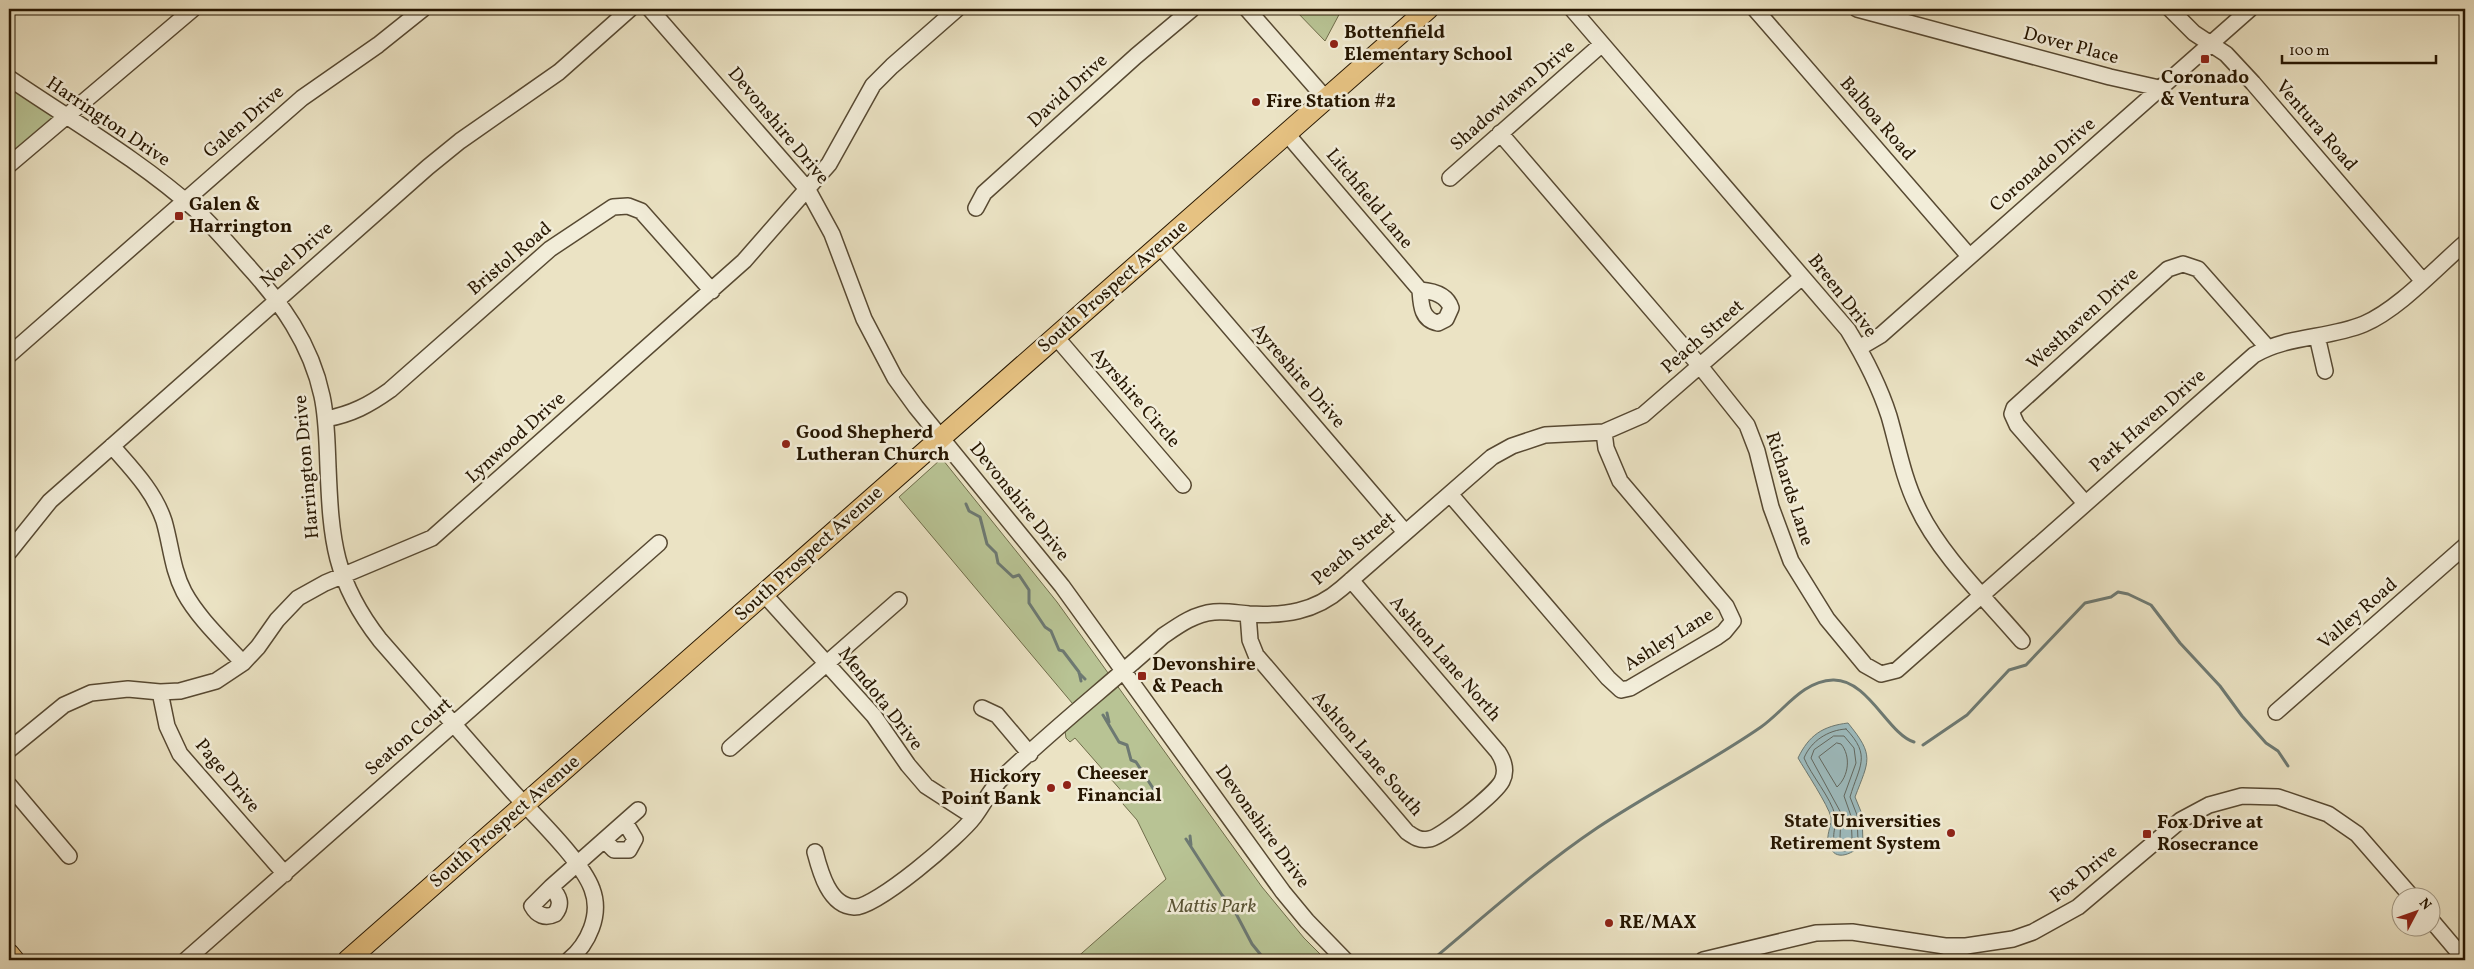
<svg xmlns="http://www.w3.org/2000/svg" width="2474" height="969" viewBox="0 0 2474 969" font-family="Vollkorn,serif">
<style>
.green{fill:#b8c394;stroke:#6f6c4a}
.water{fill:#9dbbbe;stroke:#6d7972}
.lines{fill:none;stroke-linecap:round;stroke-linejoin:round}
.shore{stroke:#626860;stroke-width:1}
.stream{stroke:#6d7972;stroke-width:3}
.minor-casing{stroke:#574932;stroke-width:18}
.major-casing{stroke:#261601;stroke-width:22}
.minor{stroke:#f2edd9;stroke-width:15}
.major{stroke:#e6c282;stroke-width:20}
.poi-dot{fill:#8f2418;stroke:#f2edd9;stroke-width:2}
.labels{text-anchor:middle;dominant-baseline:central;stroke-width:5;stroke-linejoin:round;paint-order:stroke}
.poi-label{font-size:19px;font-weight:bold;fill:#261601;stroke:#f2edd9;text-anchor:start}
.street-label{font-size:19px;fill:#261601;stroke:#f2edd9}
.park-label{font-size:19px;font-style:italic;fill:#595334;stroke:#f2edd9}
</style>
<rect width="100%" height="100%" fill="#ebe3c4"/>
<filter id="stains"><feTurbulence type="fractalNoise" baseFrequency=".004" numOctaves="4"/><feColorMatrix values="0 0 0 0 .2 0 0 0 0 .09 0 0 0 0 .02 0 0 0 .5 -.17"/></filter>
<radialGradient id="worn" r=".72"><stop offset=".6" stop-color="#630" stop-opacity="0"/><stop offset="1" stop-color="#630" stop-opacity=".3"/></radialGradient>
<path class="green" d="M 1294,9 L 1342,9 L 1325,41 Z
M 9,84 L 56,116 L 9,156 Z
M 940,460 L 943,460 L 1057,602 L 1262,887 L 1304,938 L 1326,960 L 1074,960 L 1166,879 L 1137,820 L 1123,804 L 1125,795 L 1075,738 L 1070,742 L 1066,738 L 1065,731 L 1083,716 L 899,497 Z"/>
<path class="water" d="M 1848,723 C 1875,756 1869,760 1855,797 L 1862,814 L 1863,844 C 1851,855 1832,864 1828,840 C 1827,833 1832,824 1831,817 C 1828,805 1805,770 1798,758 C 1809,735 1823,726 1848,723 Z"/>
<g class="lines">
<path class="shore" d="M 1846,729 C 1872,756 1859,766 1850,797 L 1857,815 L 1858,841 C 1854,846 1845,855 1839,849 C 1828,839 1838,826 1835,815 C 1831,798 1811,775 1804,758 C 1811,741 1828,730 1846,729 Z
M 1834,736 L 1844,736 L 1854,748 L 1856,763 L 1844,796 L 1851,816 L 1852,838 L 1845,844 L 1840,838 L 1841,813 L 1811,758 L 1814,750 Z
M 1837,743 L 1841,744 C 1851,756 1849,776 1837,787 L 1819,757 Z"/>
<path class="stream" d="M 966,504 L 969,511 L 980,517 L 987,544 L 996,553 L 998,563 L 1013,577 L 1019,575 L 1029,590 L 1029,603 L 1045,627 L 1051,631 L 1059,650 L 1063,651 L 1079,672 L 1081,681
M 1079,673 L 1085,679
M 1107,713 L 1109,722
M 1103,715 L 1119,742 L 1127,745 L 1131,760 L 1136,762 L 1160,799
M 1923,745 L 1967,715 L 2009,670 L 2026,665 L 2085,603 L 2111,597 L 2118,592 L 2128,594 L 2151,605 L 2180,643 L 2220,686 L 2242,716 L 2266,743 L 2278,751 L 2288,766
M 1190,836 L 1191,845
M 1186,839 L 1222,895 L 1232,906 L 1252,944 L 1265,960
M 1432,960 C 1486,915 1539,867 1597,828 C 1651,792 1709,763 1761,727 C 1784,711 1802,681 1833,680 C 1868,679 1888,734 1914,742"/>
<g class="minor-casing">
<path id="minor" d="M 650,9 L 808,190 L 832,234 L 864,319 L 895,378 L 916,407 L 1062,586 L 1283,892 L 1307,921 L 1345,960
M 1247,9 L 1326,99
M 1572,9 L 1848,330 C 1865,358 1879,385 1889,416 C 1898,447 1903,477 1917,506 C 1939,554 1988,601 2022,641
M 1755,9 L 1969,256
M 1857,9 L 2110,77 L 2159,88
M 2170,9 L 2194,33 L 2226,54 L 2253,83 L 2422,280
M 9,78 C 72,121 140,160 197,211 C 214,227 230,246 246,264 C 281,302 311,344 322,396 C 327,419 327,444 328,467 C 331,540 334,581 380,640 C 424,691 469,741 513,792 C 534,815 582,861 592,889 C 602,915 588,944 569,960
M 1500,133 L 1700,366 L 1747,425 L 1757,451 L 1771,507 L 1791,561 L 1827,619 L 1865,665 L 1881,674 L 1897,670 L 2254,355 C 2288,335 2328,339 2364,324 C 2399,309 2436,268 2465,243
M 1287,134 L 1420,290
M 9,165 L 193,9
M 1450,178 L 1602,44
M 976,208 L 984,193 L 1136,56 L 1192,9
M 1160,246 L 1405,532
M 1420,290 C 1433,291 1447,295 1451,308 L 1446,319 L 1438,323 C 1421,320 1421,304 1420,290 Z
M 2317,336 L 2325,371
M 1056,337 L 1183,485
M 1859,348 L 1881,335 L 2250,9
M 9,355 L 302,98 L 378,45 L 423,9
M 326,419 C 352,414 369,405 390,390 L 550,249 L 613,207 L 628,206 L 641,211 L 712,291
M 112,446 C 132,469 154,491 164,521 C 171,545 172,569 184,592 C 198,618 223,641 243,663
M 1450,494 L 1608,678 L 1621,690 L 1630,688 L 1717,637 L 1724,632 L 1733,621 L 1726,606 L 1620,481 L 1606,448 L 1604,432
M 2085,503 L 2017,425 L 2012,414 L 2014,408 L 2168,269 L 2183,264 L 2198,269 L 2267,347
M 9,552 L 50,501 L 428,167 L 460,141 L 559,72 L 630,9
M 764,594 L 874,716 L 908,765 L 926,786 L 974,817
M 1248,614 L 1250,640 L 1256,655 L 1407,832 C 1414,837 1420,841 1429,839 C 1441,838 1496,793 1502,781 C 1507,771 1504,761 1498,752 L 1351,580
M 160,692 L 167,726 L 180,754 L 285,874
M 982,708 L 997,715 L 1030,754
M 2276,712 L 2465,546
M 730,748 L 899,600
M 9,750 L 64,705 L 91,693 L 128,689 L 160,692 L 180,691 L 216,681 L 243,663 L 258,647 L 277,620 L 298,598 L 325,583 L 432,538 L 744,261 L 829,164 L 873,85 L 892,66 L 957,9
M 9,785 L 69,856
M 604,840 L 614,850 L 629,850 L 635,839 L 625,822
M 815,852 C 820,871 829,906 854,907 C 875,909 960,836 974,817 C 984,804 991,788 1003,777 C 1054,728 1110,684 1163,636 C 1179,625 1194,614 1214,612 C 1226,611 1237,613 1249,614 C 1284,616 1315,612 1342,588 L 1492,457 L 1512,446 L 1545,435 L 1604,432 L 1643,415 L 1802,277
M 551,887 L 638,810
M 551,887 C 559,896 563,904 555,914 C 545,919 537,915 532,906 Z
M 2432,921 L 2465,960
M 186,960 L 659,543
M 1703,960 L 1816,933 L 1852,932 L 1945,946 L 1966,946 L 2013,939 L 2033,932 L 2078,907 L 2181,820 L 2209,805 L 2242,796 L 2278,797 L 2328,814 L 2357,834 L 2411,896"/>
</g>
<g class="major-casing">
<path id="major" d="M 9,954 L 14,960
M 348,960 L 1428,9"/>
</g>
<use href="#minor" class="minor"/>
<use href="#major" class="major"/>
</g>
<g class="poi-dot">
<circle cx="1334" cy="44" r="5"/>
<rect x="2200" y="54" width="10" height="10" rx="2.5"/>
<circle cx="1256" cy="102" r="5"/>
<rect x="174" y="211" width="10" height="10" rx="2.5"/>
<circle cx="786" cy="444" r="5"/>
<rect x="1137" y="671" width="10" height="10" rx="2.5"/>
<circle cx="1067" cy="785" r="5"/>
<circle cx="1051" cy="788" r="5"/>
<circle cx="1951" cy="833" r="5"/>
<rect x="2142" y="829" width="10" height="10" rx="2.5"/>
<circle cx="1609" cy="923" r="5"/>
</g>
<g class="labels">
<g class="poi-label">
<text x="1344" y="33">Bottenfield<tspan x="1344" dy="22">Elementary School</tspan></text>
<text x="2205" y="78" text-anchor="middle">Coronado<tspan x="2205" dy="22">&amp; Ventura</tspan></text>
<text x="1266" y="102">Fire Station #2</text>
<text x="189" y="205">Galen &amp;<tspan x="189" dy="22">Harrington</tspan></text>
<text x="796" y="433">Good Shepherd<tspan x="796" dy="22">Lutheran Church</tspan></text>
<text x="1152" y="665">Devonshire<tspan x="1152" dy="22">&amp; Peach</tspan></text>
<text x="1077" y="774">Cheeser<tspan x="1077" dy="22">Financial</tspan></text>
<text x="1041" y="777" text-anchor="end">Hickory<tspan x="1041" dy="22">Point Bank</tspan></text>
<text x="1941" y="822" text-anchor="end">State Universities<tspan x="1941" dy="22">Retirement System</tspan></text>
<text x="2157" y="823">Fox Drive at<tspan x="2157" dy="22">Rosecrance</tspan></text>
<text x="1619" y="923">RE/MAX</text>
</g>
<g class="street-label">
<text transform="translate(2071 46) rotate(15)">Dover Place</text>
<text transform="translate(1068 91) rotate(-42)">David Drive</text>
<text transform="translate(1513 96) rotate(-41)">Shadowlawn Drive</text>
<text transform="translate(1877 119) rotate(49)">Balboa Road</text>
<text transform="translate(108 122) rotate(34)">Harrington Drive</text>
<text transform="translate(244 122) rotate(-41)">Galen Drive</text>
<text transform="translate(778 126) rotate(50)">Devonshire Drive</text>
<text transform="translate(2316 126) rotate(49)">Ventura Road</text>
<text transform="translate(2043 165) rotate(-41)">Coronado Drive</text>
<text transform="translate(1369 199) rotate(50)">Litchfield Lane</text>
<text transform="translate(297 255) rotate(-41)">Noel Drive</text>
<text transform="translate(510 259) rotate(-40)">Bristol Road</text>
<text transform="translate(1113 287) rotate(-41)">South Prospect Avenue</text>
<text transform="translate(1842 296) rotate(52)">Breen Drive</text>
<text transform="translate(2083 319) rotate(-42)">Westhaven Drive</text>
<text transform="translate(1703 337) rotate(-41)">Peach Street</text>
<text transform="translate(1298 376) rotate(49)">Ayreshire Drive</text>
<text transform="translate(1135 398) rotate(49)">Ayrshire Circle</text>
<text transform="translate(2148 421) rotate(-41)">Park Haven Drive</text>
<text transform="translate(516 438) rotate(-42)">Lynwood Drive</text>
<text transform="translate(307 467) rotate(-95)">Harrington Drive</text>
<text transform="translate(1789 489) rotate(72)">Richards Lane</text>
<text transform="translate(1019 502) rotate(51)">Devonshire Drive</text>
<text transform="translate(1354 549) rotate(-40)">Peach Street</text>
<text transform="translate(809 554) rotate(-42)">South Prospect Avenue</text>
<text transform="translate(2358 614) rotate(-41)">Valley Road</text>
<text transform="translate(1669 640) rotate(-32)">Ashley Lane</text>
<text transform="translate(1445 659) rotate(49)">Ashton Lane North</text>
<text transform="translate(880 699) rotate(52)">Mendota Drive</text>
<text transform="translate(409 737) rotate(-41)">Seaton Court</text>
<text transform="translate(1367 754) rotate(49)">Ashton Lane South</text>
<text transform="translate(227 776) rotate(50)">Page Drive</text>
<text transform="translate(505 822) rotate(-41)">South Prospect Avenue</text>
<text transform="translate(1262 827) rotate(54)">Devonshire Drive</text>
<text transform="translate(2084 874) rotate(-39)">Fox Drive</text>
</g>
<g class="park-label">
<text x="1212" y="907">Mattis Park</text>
</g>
</g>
<rect width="2474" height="969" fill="none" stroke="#ebe3c4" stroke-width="30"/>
<rect x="10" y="10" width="2454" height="949" fill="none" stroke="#261601" stroke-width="2.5"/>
<rect x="15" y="15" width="2444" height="939" fill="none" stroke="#261601"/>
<g transform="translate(2416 912) rotate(49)"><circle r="24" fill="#f2edd9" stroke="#a09783"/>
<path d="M0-4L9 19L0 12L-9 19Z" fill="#8f2418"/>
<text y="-8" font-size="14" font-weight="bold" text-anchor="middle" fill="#261601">N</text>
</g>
<path d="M2282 55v8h154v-8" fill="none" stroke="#261601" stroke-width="2.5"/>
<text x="2289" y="55" font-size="15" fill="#261601" stroke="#f2edd9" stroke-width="4" paint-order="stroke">100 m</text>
<rect width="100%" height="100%" filter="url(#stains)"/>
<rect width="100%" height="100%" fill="url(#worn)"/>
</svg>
